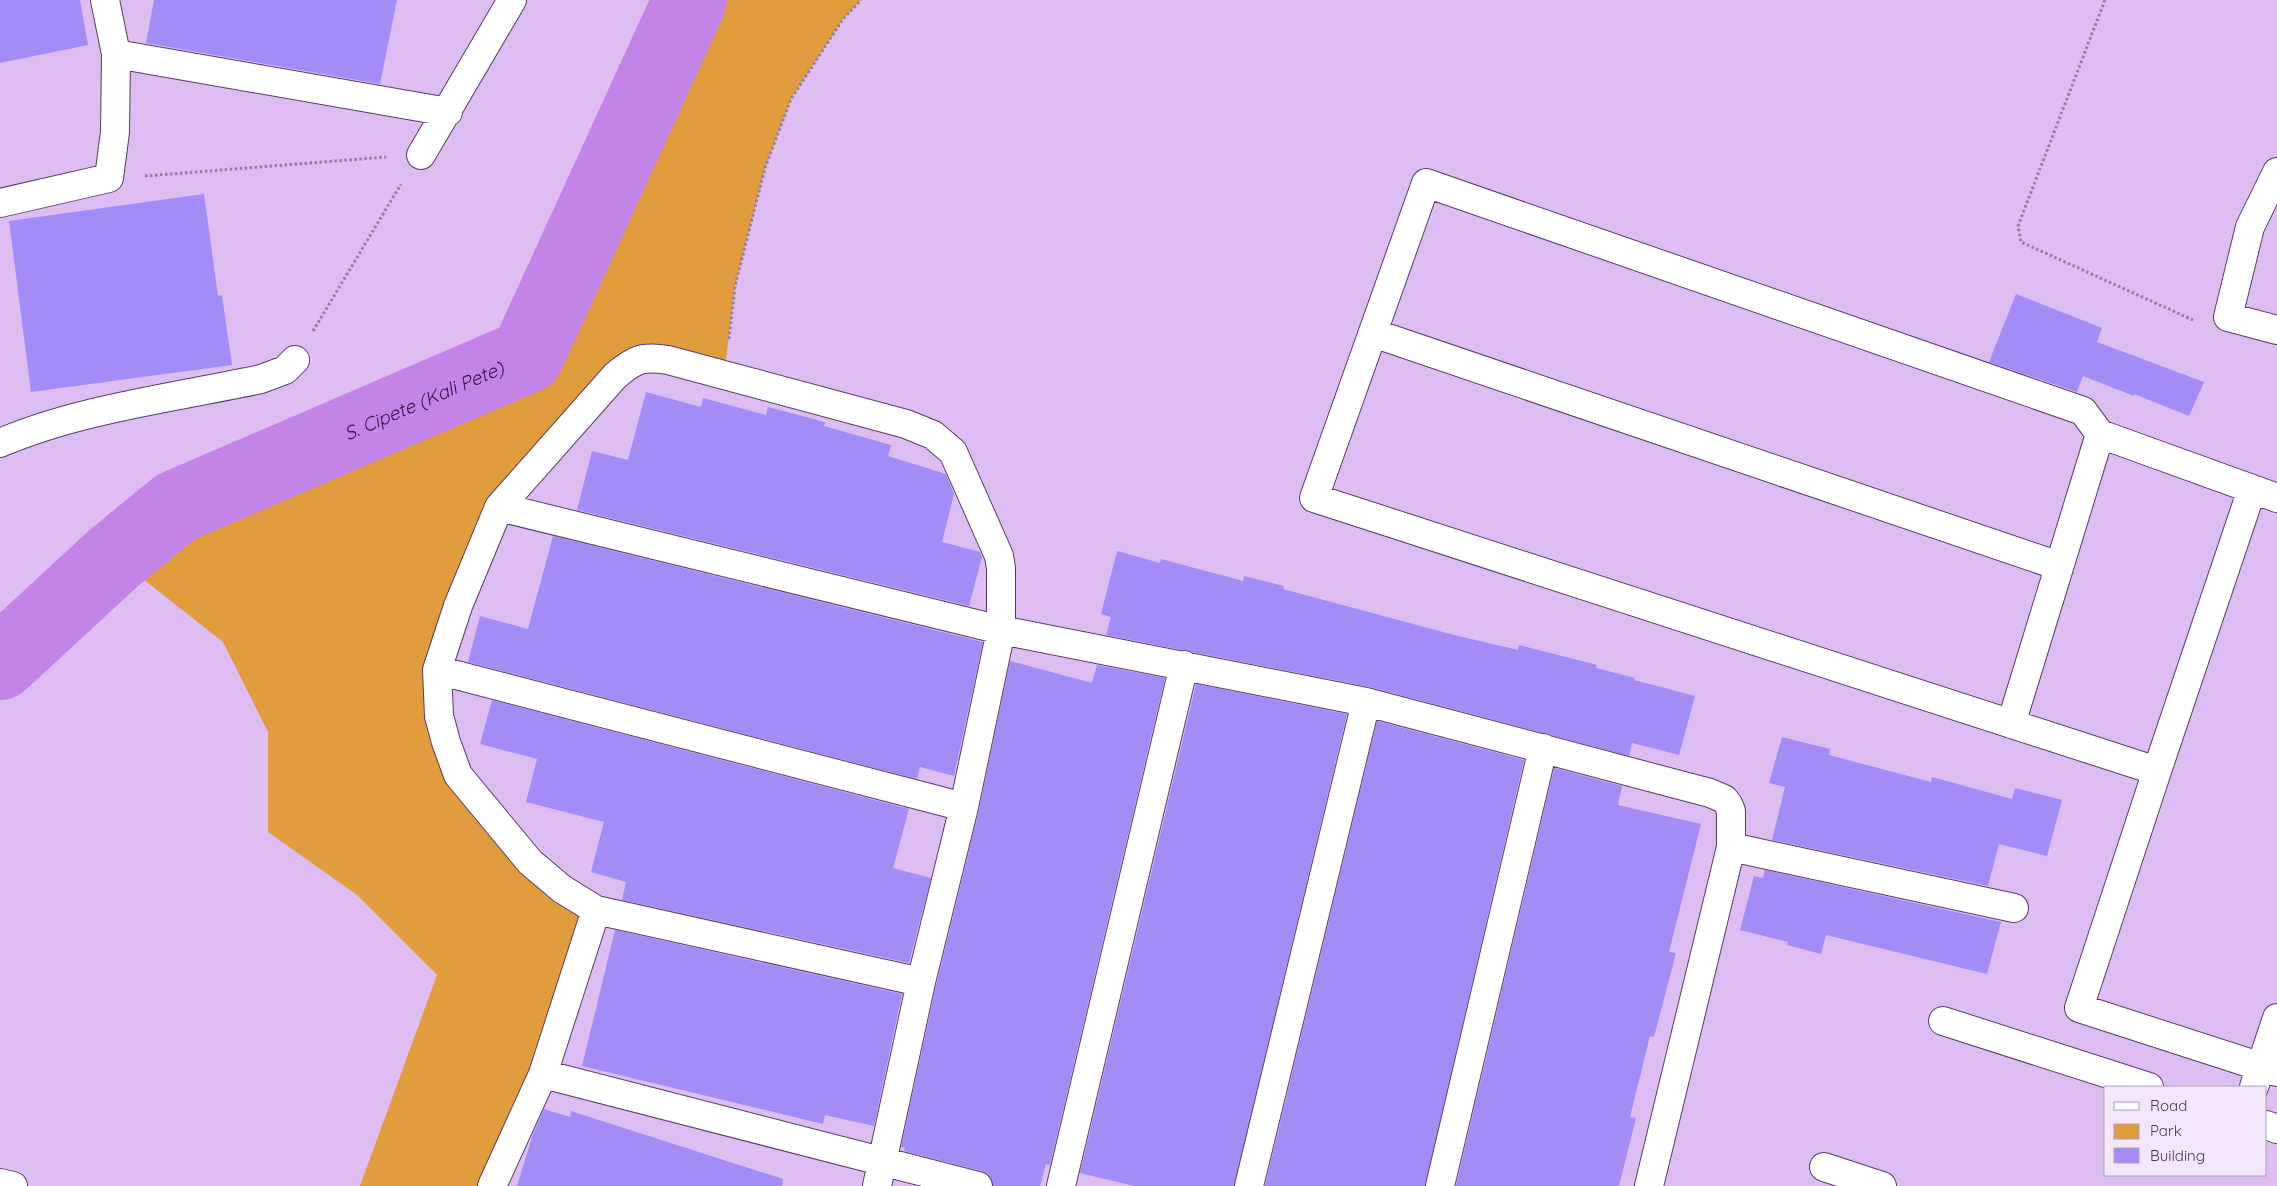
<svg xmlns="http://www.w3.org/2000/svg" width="2277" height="1186" viewBox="0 0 2277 1186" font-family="Quicksand,sans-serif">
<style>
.green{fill:#e19d3d}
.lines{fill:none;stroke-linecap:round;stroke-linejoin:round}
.river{stroke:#c284e7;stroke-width:74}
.building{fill:#a48cf7}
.minor-casing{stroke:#583b69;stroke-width:30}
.path{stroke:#947da3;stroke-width:3;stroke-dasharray:2.5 2.5;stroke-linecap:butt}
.minor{stroke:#fff;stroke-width:28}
.labels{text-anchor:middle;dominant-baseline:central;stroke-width:4;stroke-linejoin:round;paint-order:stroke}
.water-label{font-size:19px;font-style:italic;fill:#3b124f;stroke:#f4e6fd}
</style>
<rect width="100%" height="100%" fill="#debdf3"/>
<path class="green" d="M 690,0 L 861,0 L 843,19 L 791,99 L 765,168 L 735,286 L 724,375 L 648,357 L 499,507 L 437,670 L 458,775 L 596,910 L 492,1186 L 360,1186 L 437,975 L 357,895 L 268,832 L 268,732 L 223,642 L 115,557 L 176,507 L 527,356 Z"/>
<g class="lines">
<path class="river" id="s1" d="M 0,663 L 115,557 L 176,507 L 527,356 L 690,0"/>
</g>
<path class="building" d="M 0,0 L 80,0 L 88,45 L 0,63 Z
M 154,0 L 397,0 L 380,84 L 146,43 Z
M 204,194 L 218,296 L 222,295 L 232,365 L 31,392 L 9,221 Z
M 2016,294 L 2102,328 L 2097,342 L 2204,382 L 2189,416 L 2134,394 L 2134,396 L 2083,376 L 2077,392 L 1989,362 Z
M 646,392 L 701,407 L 703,398 L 766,415 L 768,407 L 825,422 L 824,426 L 891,445 L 888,456 L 946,474 L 954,494 L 942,542 L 980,552 L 982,557 L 969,606 L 577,510 L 592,451 L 628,460 Z
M 553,536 L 983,642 L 954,776 L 920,767 L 917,779 L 468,662 L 480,616 L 528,629 Z
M 1117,551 L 1160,563 L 1161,559 L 1243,581 L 1244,576 L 1284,586 L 1283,589 L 1454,635 L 1518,650 L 1519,645 L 1597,665 L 1596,668 L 1635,678 L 1634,680 L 1695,696 L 1679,755 L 1632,743 L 1629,756 L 1370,687 L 1106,635 L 1111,617 L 1101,614 Z
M 1010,661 L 1092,683 L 1097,665 L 1165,678 L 1050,1165 L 1046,1164 L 1040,1186 L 993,1186 L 989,1175 L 982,1171 L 904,1151 L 905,1148 L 901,1147 L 936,986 L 979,810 Z
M 1196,684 L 1347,714 L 1234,1186 L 1134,1186 L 1080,1173 Z
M 492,700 L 909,809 L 893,868 L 931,878 L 909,963 L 622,900 L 626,882 L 591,872 L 604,822 L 526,802 L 537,759 L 480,744 Z
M 1377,721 L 1524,760 L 1425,1186 L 1265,1186 Z
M 1782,737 L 1830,749 L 1829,755 L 1931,782 L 1932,777 L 2012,799 L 2015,788 L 2062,800 L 2047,856 L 1999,844 L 1988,886 L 1772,840 L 1785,787 L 1769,783 Z
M 1554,768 L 1622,786 L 1618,805 L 1701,824 L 1669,952 L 1676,953 L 1654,1037 L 1650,1036 L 1630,1117 L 1636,1118 L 1619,1186 L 1456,1186 Z
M 1765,870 L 2001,922 L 1987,974 L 1826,935 L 1821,954 L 1787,945 L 1788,942 L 1740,930 L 1754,876 L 1763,878 Z
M 615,930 L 902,994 L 874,1126 L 825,1115 L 823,1124 L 582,1066 Z
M 544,1109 L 570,1117 L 571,1111 L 783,1179 L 782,1186 L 517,1186 L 533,1134 Z"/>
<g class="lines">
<g class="minor-casing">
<path id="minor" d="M 116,54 L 448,112
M 421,155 L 512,0
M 2277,172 L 2250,227 L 2228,317 L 2277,330
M 0,203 L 109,178 L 115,132 L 116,54 L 105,0
M 1373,333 L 2059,566
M 0,443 C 79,409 177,397 261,379 L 285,370 L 295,360
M 2252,489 L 2157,771 L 1314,498 L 1426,183 L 2083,411 L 2100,434 L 2277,498
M 499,507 L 1001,630 L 1366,702 L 1710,793 L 1724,799 L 1728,804 L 1731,811 L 1731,847 L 1649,1186
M 437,670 L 964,807
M 2011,724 L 2100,434
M 2157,771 L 2079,1008 L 2277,1072
M 1731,847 L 2014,908
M 596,910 L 921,982
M 1943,1021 L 2149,1087
M 543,1074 L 978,1186
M 2254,1087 L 2277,1018
M 2266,1125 L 2277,1129
M 1824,1167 L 1882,1186
M 0,1183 L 13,1186
M 492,1186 L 543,1074 L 596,910 L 562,889 L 530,862 L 458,775 L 446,742 L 439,716 L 437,670 L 458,606 L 499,507 L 615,376 C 635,359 642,356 668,360 L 906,424 L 933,435 L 953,452 L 999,556 L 1001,568 L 1001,630 L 964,807 L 921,982 L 877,1186
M 1061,1186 L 1184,665
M 1249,1186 L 1366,702
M 1440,1186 L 1543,748"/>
</g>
<path class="path" d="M 2105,0 L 2018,226 L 2021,242 L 2193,320
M 145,176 L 386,157
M 313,331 L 401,184
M 729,339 L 735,286 L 765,168 L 791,99 L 843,19 L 861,0"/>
<use href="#minor" class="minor"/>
</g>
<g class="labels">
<g class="water-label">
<text stroke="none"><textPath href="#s1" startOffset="505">S. Cipete (Kali Pete)</textPath></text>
</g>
</g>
<rect x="2104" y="1086" width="162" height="90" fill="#f4e6fd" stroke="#aea0b7"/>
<rect x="2114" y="1102" width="25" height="8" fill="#ffffff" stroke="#aea0b7"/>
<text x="2150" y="1111" font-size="15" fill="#44374d">Road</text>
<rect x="2114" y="1124" width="25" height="15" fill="#e19d3d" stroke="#aea0b7"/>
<text x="2150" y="1136" font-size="15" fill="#44374d">Park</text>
<rect x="2114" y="1148" width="25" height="15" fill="#a48cf7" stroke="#aea0b7"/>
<text x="2150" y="1161" font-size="15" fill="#44374d">Building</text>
</svg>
